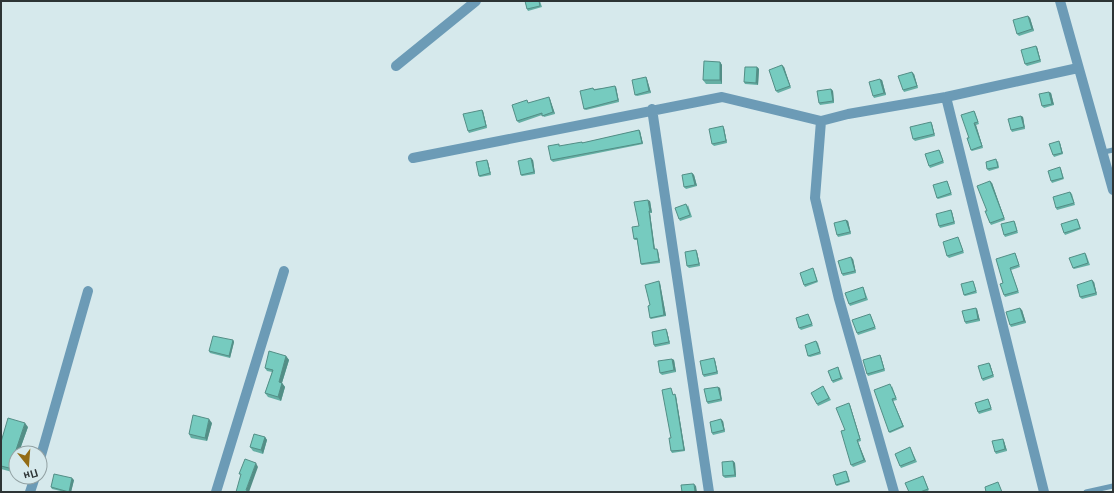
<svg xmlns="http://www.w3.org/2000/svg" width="1114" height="493" viewBox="0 0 1114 493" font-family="Ubuntu,sans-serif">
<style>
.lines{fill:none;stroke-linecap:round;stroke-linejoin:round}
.lane{stroke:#6c9bb6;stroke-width:5}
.street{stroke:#6c9bb6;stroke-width:10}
.wall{fill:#65afa4}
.shaded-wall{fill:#538e86}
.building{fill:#76cbbf;stroke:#538e86}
</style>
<rect width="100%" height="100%" fill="#d6e9ec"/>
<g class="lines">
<path class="lane" d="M 1104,152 L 1113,150
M 1086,492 L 1113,486"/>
<path class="street" d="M 1060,1 L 1113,190
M 396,66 L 476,1
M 946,97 L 1044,492
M 652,109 L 709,492
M 821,121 L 815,198 L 839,299 L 894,492
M 413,158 L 722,97 L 821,121 L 848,114 L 946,97 L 1078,68
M 40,459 L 88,291
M 30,492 L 35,477
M 216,492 L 284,271"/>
</g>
<path class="wall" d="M 525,1 L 540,1 L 542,7 L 528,11 L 527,9 Z
M 1028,16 L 1030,18 L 1034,31 L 1019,36 L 1017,34 Z
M 1037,47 L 1041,62 L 1027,66 L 1025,64 Z
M 720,62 L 722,65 L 722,84 L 706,84 L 703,80 Z
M 757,67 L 759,69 L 758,85 L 745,84 L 744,82 Z
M 784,67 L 791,88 L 778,93 L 776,91 Z
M 914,74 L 918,88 L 904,92 L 903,90 Z
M 646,77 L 647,79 L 651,93 L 637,96 L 635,95 Z
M 882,80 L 886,95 L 874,98 L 873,96 Z
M 616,87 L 619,102 L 586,110 L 584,109 L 594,89 Z
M 831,89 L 833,91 L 834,103 L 820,105 L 819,103 Z
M 1049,92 L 1051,93 L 1054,105 L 1044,108 L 1042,106 Z
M 550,99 L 555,114 L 544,117 L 542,115 L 519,123 L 517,121 L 528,103 Z
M 482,110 L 483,111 L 487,128 L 469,133 L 468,131 Z
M 974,111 L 975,112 L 979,124 L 976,125 L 983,148 L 972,151 L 971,150 L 969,138 Z
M 1021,116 L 1023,117 L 1025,129 L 1012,132 L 1011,130 Z
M 932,124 L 935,136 L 915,141 L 913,139 Z
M 724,128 L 727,143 L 714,146 L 712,144 Z
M 639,130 L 640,131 L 643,144 L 553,162 L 551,160 L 582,142 L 583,143 Z
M 1060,143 L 1063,154 L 1054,157 L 1053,155 Z
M 939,150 L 940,151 L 944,163 L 930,168 L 929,166 Z
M 533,160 L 535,174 L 522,176 L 521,175 Z
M 998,161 L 999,168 L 989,171 L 987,169 Z
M 488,162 L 491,175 L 480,177 L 479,176 Z
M 1061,169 L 1064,179 L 1052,183 L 1051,181 Z
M 692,173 L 694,175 L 697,186 L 686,189 L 684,187 Z
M 947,181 L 948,183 L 952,195 L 938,199 L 937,198 Z
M 992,183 L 1005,220 L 991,225 L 990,223 L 987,211 Z
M 1070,192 L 1072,194 L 1075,205 L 1057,210 L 1056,208 Z
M 650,201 L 652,213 L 650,213 L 655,249 L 658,251 L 660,263 L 642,265 L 641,264 L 637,240 L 635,240 L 634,239 Z
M 688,205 L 692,217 L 680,221 L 679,219 Z
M 951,210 L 952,212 L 955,224 L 940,228 L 939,226 Z
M 846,220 L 848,221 L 851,234 L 838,237 L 837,235 Z
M 1078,220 L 1081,229 L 1065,235 L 1064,233 Z
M 1014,221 L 1015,222 L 1018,233 L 1005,237 L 1004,235 Z
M 959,239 L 964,253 L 949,258 L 947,256 Z
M 697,252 L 700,266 L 689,268 L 687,266 Z
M 1015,253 L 1016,255 L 1020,267 L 1011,270 L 1019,293 L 1005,297 L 1004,295 L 1003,283 Z
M 1086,254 L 1090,265 L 1074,269 L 1073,268 Z
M 853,259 L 856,273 L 843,276 L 842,274 Z
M 814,270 L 818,282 L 805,287 L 804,285 Z
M 1094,282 L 1097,295 L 1082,299 L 1080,297 Z
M 660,283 L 666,316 L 651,319 L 650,318 L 650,305 Z
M 974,283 L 977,293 L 965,296 L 964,295 Z
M 863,287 L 864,289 L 868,300 L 850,306 L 849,304 Z
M 977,309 L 980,321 L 966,324 L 965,322 Z
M 1022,310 L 1026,323 L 1011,327 L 1010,325 Z
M 808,314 L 813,326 L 801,330 L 799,328 Z
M 871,316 L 876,329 L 858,335 L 857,333 Z
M 667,331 L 670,344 L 655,347 L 654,345 Z
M 233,340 L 234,342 L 230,358 L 210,353 L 209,351 Z
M 816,341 L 818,343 L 821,354 L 810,357 L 808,356 Z
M 880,355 L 881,357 L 885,371 L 868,376 L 867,374 Z
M 286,356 L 289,360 L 282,383 L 285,387 L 281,401 L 268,397 L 265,393 L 272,372 L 267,371 L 265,368 Z
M 672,359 L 674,360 L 676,372 L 662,375 L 660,373 Z
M 715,360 L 718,374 L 704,377 L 703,375 Z
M 989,363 L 990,364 L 994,377 L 983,381 L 982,379 Z
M 838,367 L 843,379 L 833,383 L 832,381 Z
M 823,386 L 831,400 L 818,406 L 817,404 Z
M 892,386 L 897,400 L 893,401 L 904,427 L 890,433 L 889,432 Z
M 718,387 L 720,388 L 722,401 L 708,404 L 707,402 Z
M 673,390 L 673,394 L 676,396 L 685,451 L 672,453 L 671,451 Z
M 988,399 L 989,401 L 992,410 L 979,414 L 978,412 Z
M 850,405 L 861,441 L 858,442 L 866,462 L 853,467 L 851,465 L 845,430 Z
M 723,421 L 725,432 L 713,435 L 712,433 Z
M 212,423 L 207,441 L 191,438 L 189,434 Z
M 28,427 L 19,452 L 16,453 L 16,473 L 1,469 L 1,442 Z
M 265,437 L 267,440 L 263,454 L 253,451 L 250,447 Z
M 1004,441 L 1007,451 L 996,454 L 995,452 Z
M 911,449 L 917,462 L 901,468 L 900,466 Z
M 733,461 L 735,463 L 736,477 L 725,478 L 723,476 Z
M 846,471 L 847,472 L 850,482 L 837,486 L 836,485 Z
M 924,478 L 929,490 L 926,492 L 909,492 Z
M 74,480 L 71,492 L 65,492 L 52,489 L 51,487 Z"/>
<path class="shaded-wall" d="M 1028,16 L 1030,18 L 1034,31 L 1032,29 Z
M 1036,46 L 1037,47 L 1041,62 L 1040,60 Z
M 720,62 L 722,65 L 722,84 L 720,80 Z
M 782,65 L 784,67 L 791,88 L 790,86 Z
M 757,67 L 759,69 L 758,85 L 756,83 Z
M 912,72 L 914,74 L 918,88 L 917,86 Z
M 646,77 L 647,79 L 651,93 L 649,91 Z
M 880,79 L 882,80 L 886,95 L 884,93 Z
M 615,86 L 616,87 L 619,102 L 618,100 Z
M 831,89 L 833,91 L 834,103 L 833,101 Z
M 1049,92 L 1051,93 L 1054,105 L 1052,104 Z
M 549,97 L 550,99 L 555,114 L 553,112 Z
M 482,110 L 483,111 L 487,128 L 486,126 Z
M 1021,116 L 1023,117 L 1025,129 L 1024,127 Z
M 931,122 L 932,124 L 935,136 L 934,134 Z
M 974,123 L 976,125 L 983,148 L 982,146 Z
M 723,126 L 724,128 L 727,143 L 726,141 Z
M 639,130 L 640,131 L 643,144 L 642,143 Z
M 1059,141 L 1060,143 L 1063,154 L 1062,153 Z
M 531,158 L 533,160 L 535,174 L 534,172 Z
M 487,160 L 488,162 L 491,175 L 490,173 Z
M 692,173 L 694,175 L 697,186 L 695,185 Z
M 990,181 L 992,183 L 1005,220 L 1004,218 Z
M 648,200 L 650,201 L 652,213 L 650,211 Z
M 951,210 L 952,212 L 955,224 L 954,222 Z
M 649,211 L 650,213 L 655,251 L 654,249 Z
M 846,220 L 848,221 L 851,234 L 850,232 Z
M 657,249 L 658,251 L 660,263 L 659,261 Z
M 696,250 L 697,252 L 700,266 L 699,264 Z
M 851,257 L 853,259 L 856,273 L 855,271 Z
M 1092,280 L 1094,282 L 1097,295 L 1096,293 Z
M 659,281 L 660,283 L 666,316 L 664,315 Z
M 976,308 L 977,309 L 980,321 L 978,319 Z
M 1020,308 L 1022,310 L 1026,323 L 1024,321 Z
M 666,329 L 667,331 L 670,344 L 669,342 Z
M 233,340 L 234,342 L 230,358 L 229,356 Z
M 880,355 L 881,357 L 885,371 L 884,369 Z
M 286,356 L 289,360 L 281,386 L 279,382 Z
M 714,358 L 715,360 L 718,374 L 717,372 Z
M 672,359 L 674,360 L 676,372 L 674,370 Z
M 989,363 L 990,364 L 994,377 L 993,375 Z
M 282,383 L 285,387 L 281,401 L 278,397 Z
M 718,387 L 720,388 L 722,401 L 721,399 Z
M 675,394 L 676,396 L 685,451 L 684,450 Z
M 892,399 L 893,401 L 904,427 L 903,426 Z
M 849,403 L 850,405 L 861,441 L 860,439 Z
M 209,419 L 212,423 L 207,441 L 205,438 Z
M 721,419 L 723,421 L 725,432 L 724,430 Z
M 25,423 L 28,427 L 19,452 L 20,453 L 17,453 L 16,450 Z
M 265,437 L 267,440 L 263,454 L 261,450 Z
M 1003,439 L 1004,441 L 1007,451 L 1005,449 Z
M 857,440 L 858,442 L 866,462 L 864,460 Z
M 16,458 L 16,473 L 13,469 Z
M 733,461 L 735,463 L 736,477 L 735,475 Z
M 256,463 L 258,467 L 249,492 L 247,492 L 246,490 Z
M 72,478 L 74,480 L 71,492 L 69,492 Z
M 694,484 L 696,486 L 697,492 L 695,492 Z"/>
<path class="building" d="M 525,1 L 539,1 L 540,6 L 527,9 Z
M 1028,16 L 1032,29 L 1017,34 L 1013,20 Z
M 1036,46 L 1040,60 L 1025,64 L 1021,50 Z
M 704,61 L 720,62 L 720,80 L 703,80 Z
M 782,65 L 790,86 L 776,91 L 769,70 Z
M 745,67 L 757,67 L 756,83 L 744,82 Z
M 912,72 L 917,86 L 903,90 L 898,76 Z
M 646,77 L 649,91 L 635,95 L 632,80 Z
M 880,79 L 884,93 L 873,96 L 869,82 Z
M 615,86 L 618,100 L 584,109 L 580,91 L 593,88 L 594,90 Z
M 831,89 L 833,101 L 819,103 L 817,91 Z
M 1049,92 L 1052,104 L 1042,106 L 1039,94 Z
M 549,97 L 553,112 L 542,116 L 542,113 L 517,121 L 512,105 L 527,100 L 528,103 Z
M 482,110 L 486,126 L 468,131 L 463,114 Z
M 974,111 L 978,122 L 974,123 L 982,146 L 971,150 L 967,138 L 969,138 L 961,115 Z
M 1021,116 L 1024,127 L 1011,130 L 1008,119 Z
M 931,122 L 934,134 L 913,139 L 910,127 Z
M 723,126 L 726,141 L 712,144 L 709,129 Z
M 639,130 L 642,143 L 551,160 L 548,146 L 559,144 L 559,146 L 582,142 L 582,143 Z
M 1059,141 L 1062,153 L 1053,155 L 1049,144 Z
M 939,150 L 943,161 L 929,166 L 925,154 Z
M 531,158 L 534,172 L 521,175 L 518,161 Z
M 996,159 L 998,167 L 987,169 L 986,162 Z
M 487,160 L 490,173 L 479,176 L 476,162 Z
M 1060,167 L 1063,178 L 1051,181 L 1048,171 Z
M 692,173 L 695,185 L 684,187 L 682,175 Z
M 947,181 L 951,193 L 937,198 L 933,185 Z
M 990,181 L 1004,218 L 990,223 L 985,211 L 987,211 L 977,186 Z
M 1070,192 L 1074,203 L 1056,208 L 1053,197 Z
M 648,200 L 650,211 L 649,211 L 654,249 L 657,249 L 659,261 L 641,264 L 637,238 L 634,239 L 632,227 L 639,226 L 634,202 Z
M 686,204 L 690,215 L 679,219 L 675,208 Z
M 951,210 L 954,222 L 939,226 L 936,214 Z
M 1077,219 L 1080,228 L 1064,233 L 1061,224 Z
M 846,220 L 850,232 L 837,235 L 834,223 Z
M 1014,221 L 1017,231 L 1004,235 L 1001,224 Z
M 958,237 L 963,251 L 947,256 L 943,242 Z
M 696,250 L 699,264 L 687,266 L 685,252 Z
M 1015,253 L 1019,265 L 1010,268 L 1018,291 L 1004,295 L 1000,284 L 1003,283 L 996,259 Z
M 1085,253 L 1088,263 L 1073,268 L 1069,258 Z
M 851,257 L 855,271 L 842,274 L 838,261 Z
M 813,268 L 817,281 L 804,285 L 800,273 Z
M 1092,280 L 1096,293 L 1080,297 L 1077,285 Z
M 659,281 L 664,315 L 650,318 L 648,306 L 650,305 L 645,285 Z
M 973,281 L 976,291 L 964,295 L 961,284 Z
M 863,287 L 866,298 L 849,304 L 845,293 Z
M 976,308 L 978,319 L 965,322 L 962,311 Z
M 1020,308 L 1024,321 L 1010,325 L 1006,312 Z
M 808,314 L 812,324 L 799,328 L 796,318 Z
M 870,314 L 875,327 L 857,333 L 852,320 Z
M 666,329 L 669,342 L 654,345 L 652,332 Z
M 213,336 L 233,340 L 229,356 L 209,351 Z
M 816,341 L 820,352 L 808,356 L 805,345 Z
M 269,351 L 286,356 L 279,382 L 282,383 L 278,397 L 265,393 L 273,370 L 265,368 Z
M 880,355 L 884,369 L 867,374 L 863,360 Z
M 714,358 L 717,372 L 703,375 L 700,361 Z
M 672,359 L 674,370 L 660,373 L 658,361 Z
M 989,363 L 993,375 L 982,379 L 978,366 Z
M 838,367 L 841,378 L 832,381 L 828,371 Z
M 890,384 L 896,398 L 892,399 L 903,426 L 889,432 L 874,390 Z
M 823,386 L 829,398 L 817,404 L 811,393 Z
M 718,387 L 721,399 L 707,402 L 704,389 Z
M 671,388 L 673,395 L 675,394 L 684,450 L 671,451 L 669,438 L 671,438 L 662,390 Z
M 988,399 L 991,408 L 978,412 L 975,403 Z
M 849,403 L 860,439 L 857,440 L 864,460 L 851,465 L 841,431 L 845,430 L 836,408 Z
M 193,415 L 209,419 L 205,438 L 189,434 Z
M 8,418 L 25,423 L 16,450 L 18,450 L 17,453 L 16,453 L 16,458 L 13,469 L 1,466 L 1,442 Z
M 721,419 L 724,430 L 712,433 L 710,422 Z
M 254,434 L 265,437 L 261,450 L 250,447 Z
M 1003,439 L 1005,449 L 995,452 L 992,441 Z
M 910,447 L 915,460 L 900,466 L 895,454 Z
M 245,459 L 256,463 L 246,490 L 248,491 L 248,492 L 236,492 L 241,474 L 239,474 Z
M 733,461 L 735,475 L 723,476 L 722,462 Z
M 846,471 L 849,481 L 836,485 L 833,475 Z
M 54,474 L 72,478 L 69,492 L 51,487 Z
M 923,476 L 928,489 L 920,492 L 909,492 L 905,483 Z
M 998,482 L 1002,492 L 986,492 L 985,487 Z
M 694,484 L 695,492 L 682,492 L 681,485 Z"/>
<rect width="1114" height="493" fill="none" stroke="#2d3435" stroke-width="4"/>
<g transform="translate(28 465) rotate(163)"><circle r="19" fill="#d6e9ec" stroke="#92a1a3"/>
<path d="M0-3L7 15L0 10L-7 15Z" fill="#936c15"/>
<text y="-6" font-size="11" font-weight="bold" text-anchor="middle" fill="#2d3435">Пн</text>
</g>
</svg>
